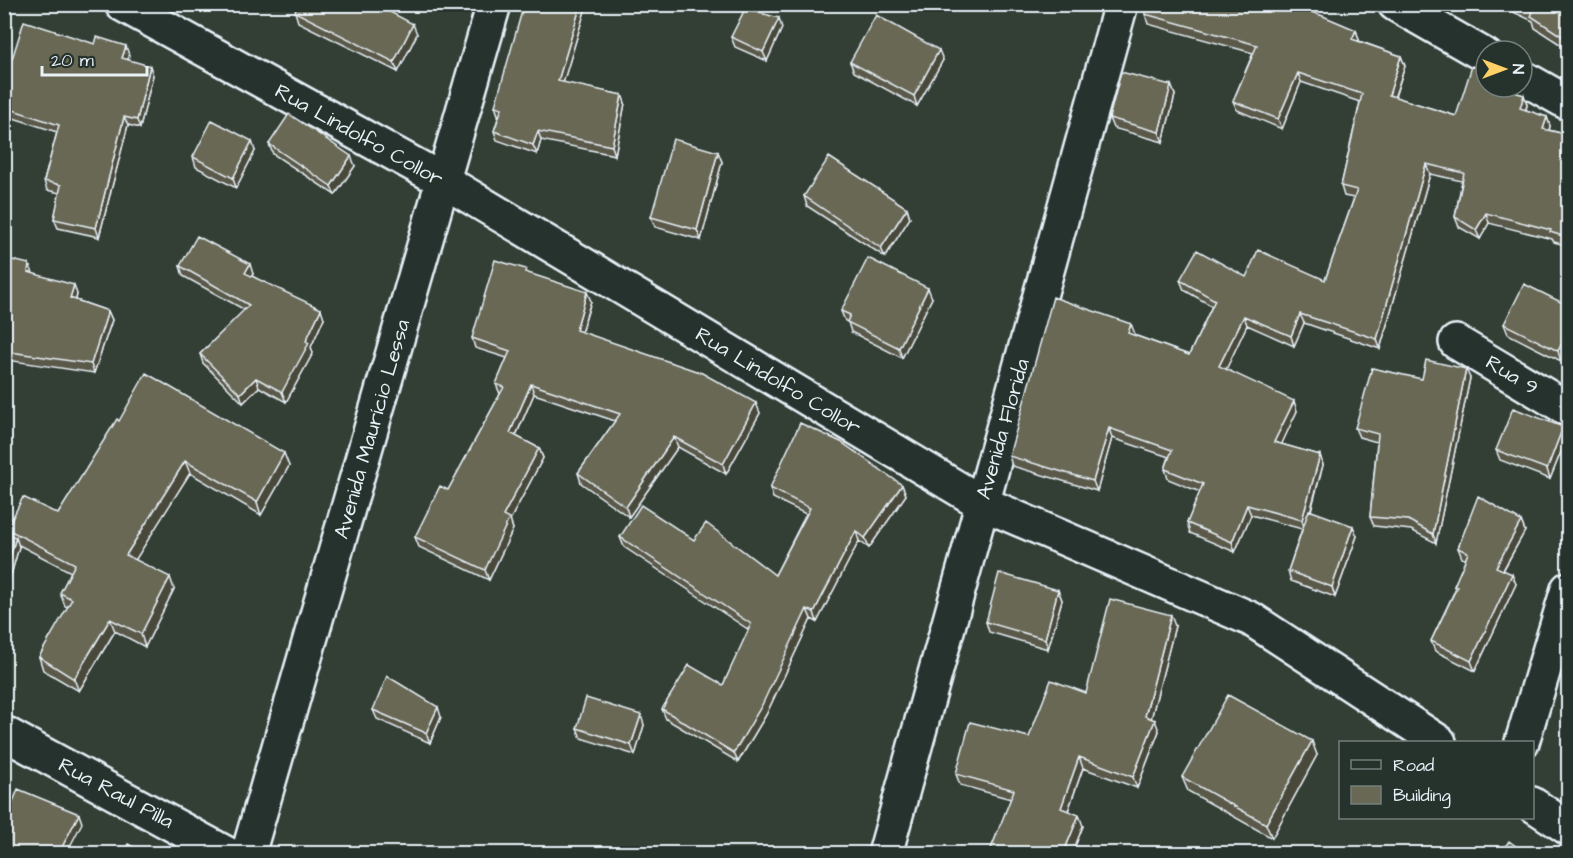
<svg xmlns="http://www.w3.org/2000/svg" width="1573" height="858" viewBox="0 0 1573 858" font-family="'Architects Daughter',sans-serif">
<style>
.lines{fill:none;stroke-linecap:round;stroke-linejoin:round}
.minor-casing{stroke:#e8f1f8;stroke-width:38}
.minor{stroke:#26332d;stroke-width:33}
.wall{fill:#5a5948;stroke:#e8f1f8;stroke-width:1.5}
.shaded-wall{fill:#4a493b;stroke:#e8f1f8;stroke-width:1.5}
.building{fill:#696854;stroke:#e8f1f8;stroke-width:1.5}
.labels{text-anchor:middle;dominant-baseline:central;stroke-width:4.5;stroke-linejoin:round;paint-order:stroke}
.street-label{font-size:21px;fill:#e8f1f8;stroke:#26332d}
</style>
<rect width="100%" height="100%" fill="#333e35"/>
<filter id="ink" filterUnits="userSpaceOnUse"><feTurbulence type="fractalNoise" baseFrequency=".0167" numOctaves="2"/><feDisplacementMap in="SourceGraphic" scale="12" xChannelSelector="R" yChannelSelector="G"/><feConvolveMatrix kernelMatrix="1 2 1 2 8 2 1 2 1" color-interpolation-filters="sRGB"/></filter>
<g filter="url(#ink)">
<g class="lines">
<g class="minor-casing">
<path id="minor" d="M 122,4 L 444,181 L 982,503 L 1251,619 L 1439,742
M 1395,4 L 1486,56
M 1522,77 L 1568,103
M 1456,342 L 1568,409
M 4,733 L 227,854
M 1522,742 L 1568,589
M 1532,804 L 1568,828
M 248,854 L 494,4
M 885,854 L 1121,4"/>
</g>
<use href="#minor" class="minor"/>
</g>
<path class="wall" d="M 587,4 L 563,83 L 622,95 L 625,103 L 615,155 L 541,140 L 537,154 L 497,140 L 494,131 L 499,115 L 498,115 L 495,106 Z
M 1496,4 L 1569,4 L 1569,50 L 1535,28 L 1533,21 Z
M 295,12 L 417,34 L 398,72 L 298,22 Z
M 1145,14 L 1356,30 L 1359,40 L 1359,41 L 1401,56 L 1405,66 L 1395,97 L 1456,116 L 1500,88 L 1524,95 L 1527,105 L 1526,110 L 1547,117 L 1550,126 L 1549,130 L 1569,135 L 1569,246 L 1554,242 L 1552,239 L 1489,223 L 1480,239 L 1459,227 L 1455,217 L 1462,181 L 1430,174 L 1380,349 L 1304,323 L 1294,346 L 1247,325 L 1226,369 L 1297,411 L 1281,444 L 1320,455 L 1323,465 L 1311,511 L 1357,536 L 1335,597 L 1291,581 L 1288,571 L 1302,529 L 1251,515 L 1235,552 L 1190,533 L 1187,523 L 1200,492 L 1168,479 L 1165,469 L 1169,457 L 1112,438 L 1097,491 L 1012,466 L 1009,456 L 1131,324 L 1134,335 L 1189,355 L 1212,306 L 1184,290 L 1180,280 L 1246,277 L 1325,280 L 1354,198 L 1344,196 L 1341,186 L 1360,102 L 1301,82 L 1282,129 L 1237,110 L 1233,101 L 1253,53 L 1148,24 Z
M 782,28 L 767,61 L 735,47 L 731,37 Z
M 129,55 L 128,60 L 153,75 L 140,128 L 128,125 L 99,237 L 58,228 L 54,219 L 60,193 L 47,190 L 44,181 L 57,132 L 4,115 L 4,57 L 12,59 Z
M 943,60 L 917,106 L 854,72 L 850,62 Z
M 1171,85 L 1175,95 L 1163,142 L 1113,128 L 1109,118 Z
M 269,144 L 355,166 L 335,195 L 273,154 Z
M 255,151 L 236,188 L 196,167 L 193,157 Z
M 718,152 L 722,162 L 701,240 L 655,227 L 651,217 Z
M 804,196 L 907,208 L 910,218 L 885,257 L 807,206 Z
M 4,258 L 33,274 L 77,294 L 76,300 L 108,311 L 112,320 L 94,373 L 7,360 L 4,372 Z
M 180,266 L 253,274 L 252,276 L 324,318 L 311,347 L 313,353 L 286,402 L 259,387 L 243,403 L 203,363 L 200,354 L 245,310 L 183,276 Z
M 527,273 L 591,301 L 582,332 L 760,413 L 726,474 L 678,447 L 629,517 L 581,483 L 578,473 L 615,421 L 534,394 L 516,436 L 539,448 L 543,458 L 510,520 L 513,529 L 489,580 L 419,547 L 415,537 L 448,490 L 500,394 L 496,384 L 507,358 L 475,348 L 472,338 Z
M 932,298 L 902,358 L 851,332 L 848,322 L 845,321 L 841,311 Z
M 1569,306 L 1569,347 L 1561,361 L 1508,334 L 1504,324 Z
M 1470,378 L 1436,543 L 1411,530 L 1374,526 L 1370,517 L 1377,442 L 1359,437 L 1355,428 L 1422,379 Z
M 119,421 L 289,466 L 261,515 L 190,473 L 135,559 L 174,589 L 145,647 L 115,631 L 79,691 L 43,670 L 39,657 L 68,607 L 65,606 L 60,593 L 71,572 L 19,545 L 19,547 L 4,599 L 4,534 L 10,535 L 7,529 L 58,514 Z
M 1563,427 L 1567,437 L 1550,479 L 1500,460 L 1496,450 Z
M 902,485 L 906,495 L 869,548 L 859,541 L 817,622 L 811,619 L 766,715 L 738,762 L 666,719 L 662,709 L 723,685 L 749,630 L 624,547 L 620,537 L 694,540 L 775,575 L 806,514 L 773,498 L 770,488 Z
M 1521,521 L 1525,531 L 1503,571 L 1516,584 L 1475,671 L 1435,651 L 1431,641 L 1455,590 L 1454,586 L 1466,560 L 1462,558 L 1458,548 Z
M 1058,590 L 1062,600 L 1048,649 L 989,632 L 986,622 Z
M 1175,626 L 1151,719 L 1159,731 L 1137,788 L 1083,768 L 1068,811 L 1083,826 L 1072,854 L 989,854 L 1011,799 L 960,785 L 956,774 L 1029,737 Z
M 373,710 L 441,717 L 430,743 L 377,719 Z
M 644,725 L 635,755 L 581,738 L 577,728 Z
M 1317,755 L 1272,838 L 1188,791 L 1182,777 Z"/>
<path class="shaded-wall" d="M 581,4 L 587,4 L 561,90 L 558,81 Z
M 779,18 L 782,28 L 767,61 L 763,52 Z
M 413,24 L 417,34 L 398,72 L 394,62 Z
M 1356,30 L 1359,40 L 1356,49 L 1352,39 Z
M 126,46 L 129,55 L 125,67 L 122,58 Z
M 939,50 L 943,60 L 917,106 L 914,96 Z
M 1401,56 L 1405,66 L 1392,104 L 1389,95 Z
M 150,66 L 153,75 L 140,128 L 137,120 Z
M 1298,73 L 1301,82 L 1282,129 L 1278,119 Z
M 1171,85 L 1175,95 L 1163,142 L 1159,132 Z
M 622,95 L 625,103 L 615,155 L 612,146 Z
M 1524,95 L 1527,105 L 1523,118 L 1520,108 Z
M 124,117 L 128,125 L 99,237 L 96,228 Z
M 1547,117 L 1550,126 L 1547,139 L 1543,129 Z
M 538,131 L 541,140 L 537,154 L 533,145 Z
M 252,141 L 255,151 L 236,188 L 233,178 Z
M 718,152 L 722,162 L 701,240 L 697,230 Z
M 351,156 L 355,166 L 335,195 L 331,186 Z
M 1426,164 L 1430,174 L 1380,349 L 1377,339 Z
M 907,208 L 910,218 L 885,257 L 881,248 Z
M 1486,213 L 1489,223 L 1480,239 L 1476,230 Z
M 29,264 L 33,273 L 31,281 L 28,272 Z
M 250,264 L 253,274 L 248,283 L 245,273 Z
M 74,285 L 77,294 L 74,308 L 70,298 Z
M 928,288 L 932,298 L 902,358 L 899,348 Z
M 587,292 L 591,301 L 579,339 L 576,330 Z
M 321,309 L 324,318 L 311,347 L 313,353 L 286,402 L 282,392 Z
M 108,311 L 112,320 L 94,373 L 91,364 Z
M 1300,314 L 1304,323 L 1294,346 L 1291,336 Z
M 1244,316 L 1247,325 L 1223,376 L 1219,366 Z
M 1131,324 L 1135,334 L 1132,343 L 1128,333 Z
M 1569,329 L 1569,347 L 1561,361 L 1558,351 Z
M 4,353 L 7,360 L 4,372 Z
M 1466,369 L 1470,378 L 1436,543 L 1433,534 Z
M 256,378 L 259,387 L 243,403 L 240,394 Z
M 531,384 L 534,394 L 513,442 L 510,433 Z
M 1294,401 L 1297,411 L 1278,452 L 1274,442 Z
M 756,403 L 760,413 L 726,474 L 723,464 Z
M 1563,427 L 1567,437 L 1550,479 L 1547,469 Z
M 1109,428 L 1112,438 L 1097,491 L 1093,481 Z
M 674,437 L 678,447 L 629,517 L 626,507 Z
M 539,448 L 543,458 L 510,520 L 513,529 L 489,580 L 485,570 L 503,516 Z
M 284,453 L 289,466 L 261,515 L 257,502 Z
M 1320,455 L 1323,465 L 1305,530 L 1302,520 Z
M 185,461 L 190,473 L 131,567 L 126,555 Z
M 902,485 L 906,495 L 869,548 L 865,538 Z
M 1247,505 L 1251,515 L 1235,552 L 1232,542 Z
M 1521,521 L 1525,531 L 1499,577 L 1496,567 Z
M 1353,526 L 1357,536 L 1335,597 L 1332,587 Z
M 856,531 L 859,541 L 817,622 L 814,612 Z
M 16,537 L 19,547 L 4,599 L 4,577 Z
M 1512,574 L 1516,584 L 1475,671 L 1471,661 Z
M 170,577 L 174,589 L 145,647 L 141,634 Z
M 1058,590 L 1062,600 L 1048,649 L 1045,639 Z
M 807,609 L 811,619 L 766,715 L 738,762 L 734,753 Z
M 1171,615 L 1175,626 L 1149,727 L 1145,716 Z
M 110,619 L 115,631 L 79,691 L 74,679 Z
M 438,707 L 441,717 L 430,743 L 426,733 Z
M 641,715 L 644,725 L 635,755 L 631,745 Z
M 1155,720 L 1159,731 L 1137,788 L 1133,777 Z
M 1312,741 L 1317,755 L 1272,838 L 1266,824 Z
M 1079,757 L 1083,768 L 1065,819 L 1061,808 Z
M 79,814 L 82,823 L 66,854 L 61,849 Z
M 1079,815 L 1083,826 L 1072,854 L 1063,854 Z"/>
<path class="building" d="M 298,4 L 375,4 L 413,24 L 394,62 L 295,12 Z
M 524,4 L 581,4 L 558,81 L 622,95 L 612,146 L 538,131 L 533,145 L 494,131 L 502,108 L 495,106 Z
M 1147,4 L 1289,4 L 1323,16 L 1356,30 L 1352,39 L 1401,56 L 1389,95 L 1456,116 L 1472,66 L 1486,71 L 1486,87 L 1497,87 L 1524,95 L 1520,108 L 1547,117 L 1543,129 L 1569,135 L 1569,238 L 1550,232 L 1551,230 L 1486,213 L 1476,230 L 1455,217 L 1464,173 L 1426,164 L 1377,339 L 1300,314 L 1291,336 L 1244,316 L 1219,366 L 1294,401 L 1274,442 L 1320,455 L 1302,520 L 1247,505 L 1232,542 L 1187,523 L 1203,484 L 1165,469 L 1172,450 L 1109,428 L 1093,481 L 1009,456 L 1053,297 L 1131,324 L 1128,333 L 1189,355 L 1215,300 L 1180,280 L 1197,250 L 1246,277 L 1258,250 L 1325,280 L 1357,190 L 1341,186 L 1362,94 L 1298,73 L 1278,119 L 1233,101 L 1257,45 L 1145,14 Z
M 1517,4 L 1569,4 L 1569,41 L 1531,16 L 1533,12 Z
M 745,9 L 779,18 L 763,52 L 731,37 Z
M 876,15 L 939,50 L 914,96 L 850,62 Z
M 24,21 L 95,44 L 97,37 L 126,46 L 122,58 L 150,66 L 137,120 L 124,117 L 96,228 L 54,219 L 61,185 L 44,181 L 59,125 L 4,107 L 4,57 L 12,59 Z
M 1121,72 L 1171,85 L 1159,132 L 1109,118 Z
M 289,114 L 351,156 L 331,186 L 269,144 Z
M 212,120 L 252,141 L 233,178 L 193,157 Z
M 673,139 L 718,152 L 697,230 L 651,217 Z
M 829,157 L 907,208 L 881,248 L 804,196 Z
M 197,236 L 250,264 L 245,273 L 321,309 L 306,341 L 309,343 L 282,392 L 256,378 L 240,394 L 200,354 L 249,305 L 180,266 Z
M 4,258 L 29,264 L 28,272 L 74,285 L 70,298 L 108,311 L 91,364 L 4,351 Z
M 868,258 L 928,288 L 899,348 L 847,322 L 850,315 L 841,311 Z
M 495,260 L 526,269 L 525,272 L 587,292 L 576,330 L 702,373 L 756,403 L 723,464 L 674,437 L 626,507 L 578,473 L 620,414 L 531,384 L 510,433 L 539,448 L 503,516 L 509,519 L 485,570 L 415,537 L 440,486 L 448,490 L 504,387 L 496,384 L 510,351 L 472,338 Z
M 1524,284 L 1569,306 L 1569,329 L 1558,351 L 1504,324 Z
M 1426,360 L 1466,369 L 1433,534 L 1408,520 L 1370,517 L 1378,434 L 1355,428 L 1372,368 L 1422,379 Z
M 146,373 L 284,453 L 257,502 L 185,461 L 126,555 L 170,577 L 141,634 L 110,619 L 74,679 L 39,657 L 72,599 L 60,593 L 75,564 L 7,529 L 23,497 L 58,514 L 117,419 L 119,421 Z
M 1513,408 L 1563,427 L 1547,469 L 1496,450 Z
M 800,423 L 841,442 L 902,485 L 865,538 L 856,531 L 814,612 L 807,609 L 762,705 L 734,753 L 662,709 L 689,665 L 723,685 L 751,624 L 620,537 L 641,505 L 694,540 L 706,523 L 775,575 L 810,508 L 770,488 Z
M 1478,496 L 1521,521 L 1496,567 L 1512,574 L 1471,661 L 1431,641 L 1457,587 L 1454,586 L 1468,553 L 1458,548 Z
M 1309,510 L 1353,526 L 1332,587 L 1288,571 Z
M 4,534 L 16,537 L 4,577 Z
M 999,573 L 1058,590 L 1045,639 L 986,622 Z
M 1110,599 L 1171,615 L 1145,716 L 1155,720 L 1133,777 L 1079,757 L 1061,808 L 1079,815 L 1063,854 L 989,854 L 1014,790 L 956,774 L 970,722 L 1029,737 L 1051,680 L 1086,693 Z
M 387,676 L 438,707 L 426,733 L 373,710 Z
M 1228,695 L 1312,741 L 1266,824 L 1182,777 Z
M 586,698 L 641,715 L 631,745 L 577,728 Z
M 18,789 L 79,814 L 61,849 L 68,854 L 4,854 L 4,812 L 8,815 Z
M 1509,841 L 1527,854 L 1500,854 Z
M 128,844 L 146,854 L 123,854 Z"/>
</g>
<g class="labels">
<g class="street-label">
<text transform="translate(359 135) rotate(29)">Rua Lindolfo Collor</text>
<text transform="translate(1512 375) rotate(31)">Rua 9</text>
<text transform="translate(778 381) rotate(31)">Rua Lindolfo Collor</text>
<text transform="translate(372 429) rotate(-74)">Avenida Maurício Lessa</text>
<text transform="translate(1003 429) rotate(-74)">Avenida Florida</text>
<text transform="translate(116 793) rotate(28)">Rua Raul Pilla</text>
</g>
</g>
<rect width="1573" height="858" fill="none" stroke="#26332d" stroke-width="24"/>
<rect x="12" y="12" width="1549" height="834" fill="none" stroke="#e8f1f8" stroke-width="2" filter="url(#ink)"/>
<rect x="1339" y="741" width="195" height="78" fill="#26332d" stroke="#747f7e" stroke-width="1.5"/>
<rect x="1351" y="760" width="30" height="9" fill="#26332d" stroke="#747f7e" stroke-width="1.5"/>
<text x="1393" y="771" font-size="18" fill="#e8f1f8">Road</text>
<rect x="1351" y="786" width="30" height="18" fill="#696854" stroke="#747f7e" stroke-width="1.5"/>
<text x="1393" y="801" font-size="18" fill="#e8f1f8">Building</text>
<g transform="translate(1504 69) rotate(90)"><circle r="28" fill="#26332d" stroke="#747f7e" stroke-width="1.5"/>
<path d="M0-4.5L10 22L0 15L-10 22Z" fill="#ffd166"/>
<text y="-9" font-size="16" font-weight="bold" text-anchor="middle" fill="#e8f1f8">N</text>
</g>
<path d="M42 66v9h105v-9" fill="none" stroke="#e8f1f8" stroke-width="3"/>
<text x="51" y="66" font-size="18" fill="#e8f1f8" stroke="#26332d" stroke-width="4.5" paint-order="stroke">20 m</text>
</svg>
